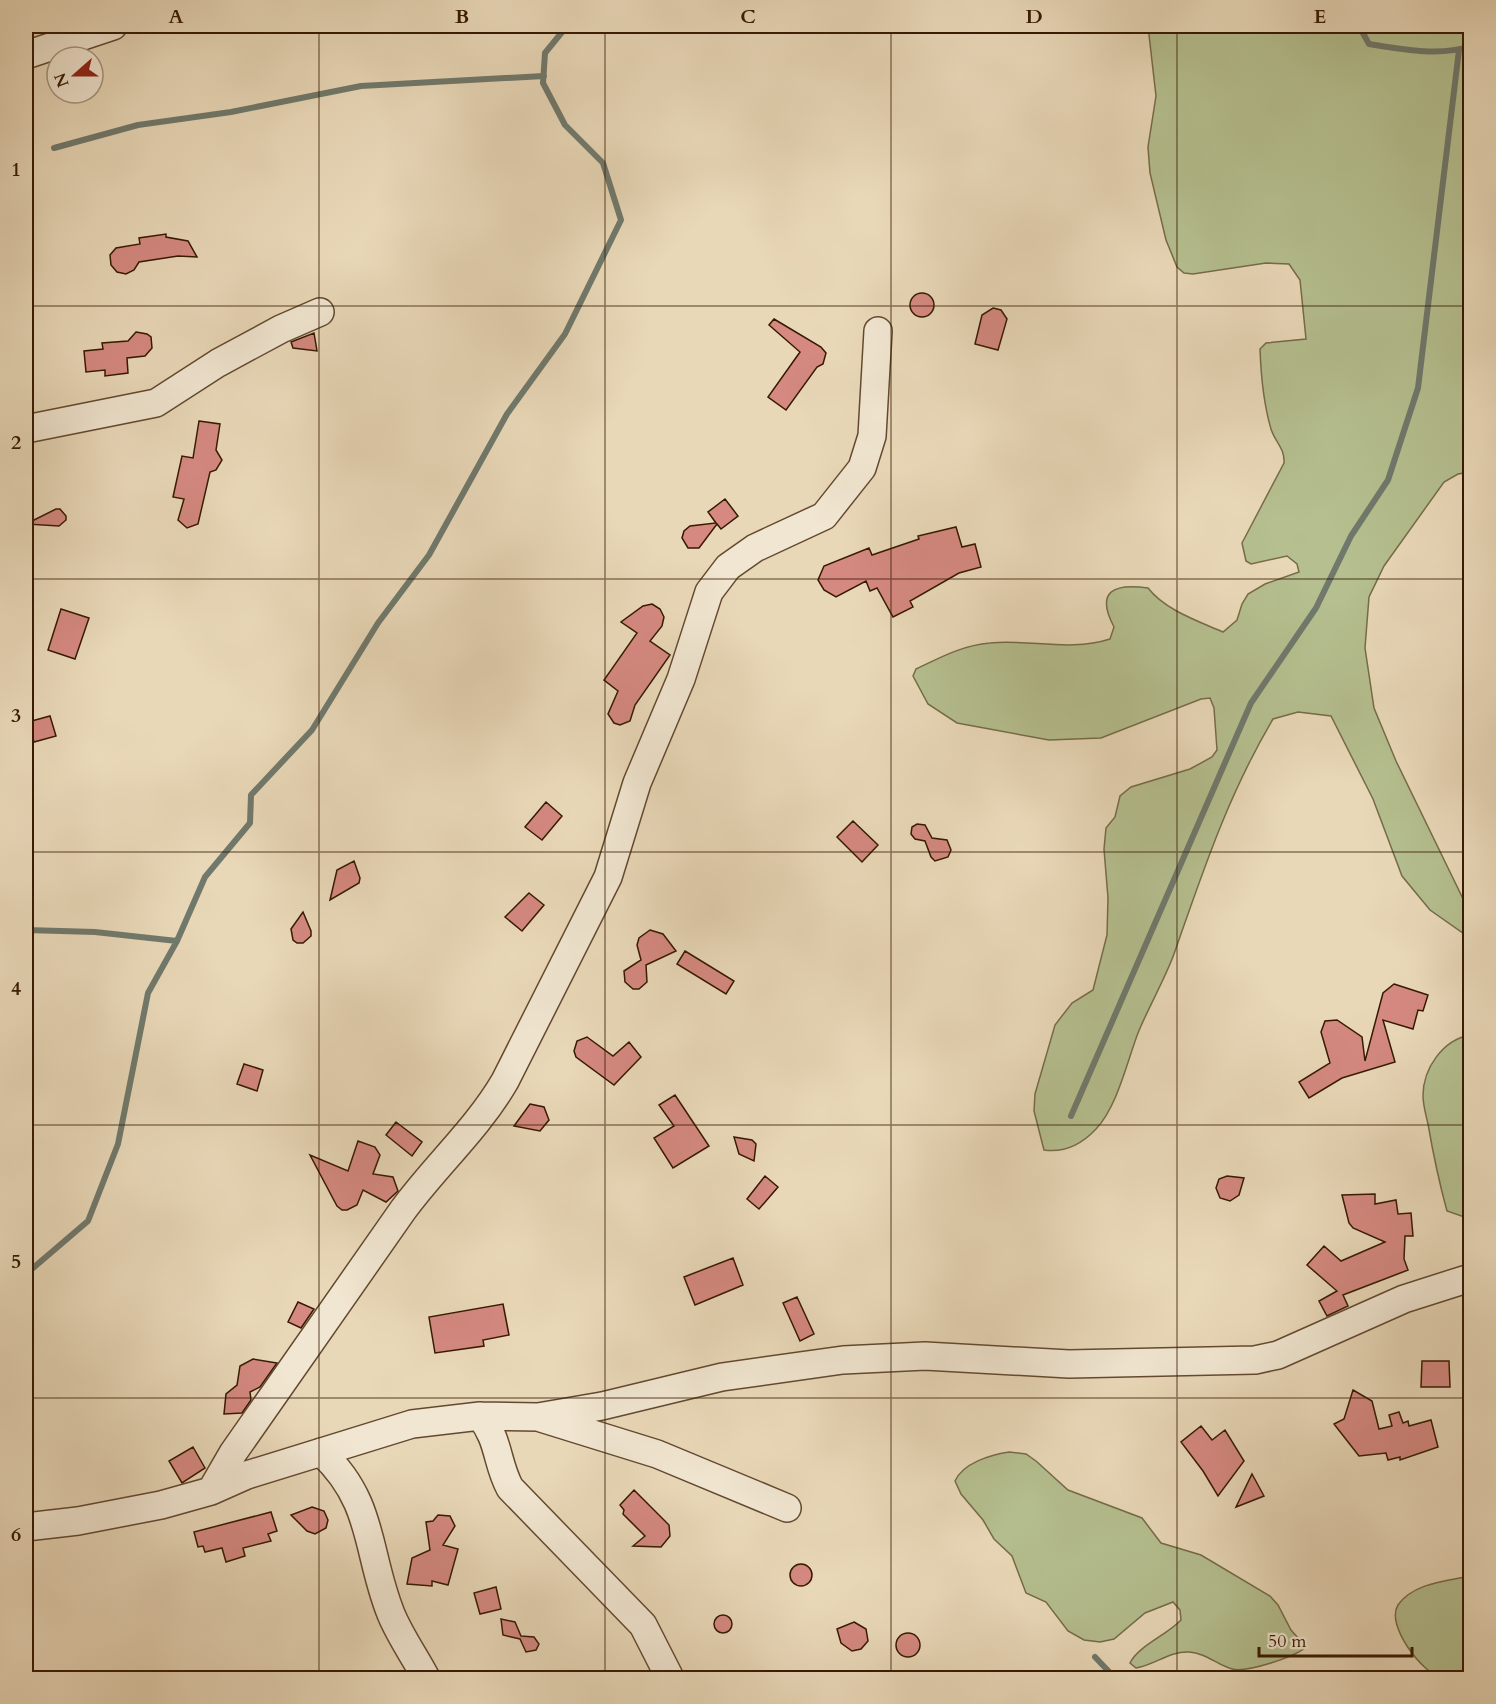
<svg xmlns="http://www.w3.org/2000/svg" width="1496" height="1704" viewBox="0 0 1496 1704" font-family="Cardo,serif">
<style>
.green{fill:#b5bf8f;stroke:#766c48;stroke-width:1.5}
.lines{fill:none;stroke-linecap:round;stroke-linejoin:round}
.stream{stroke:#70796c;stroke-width:6}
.building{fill:#d58981;stroke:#361902;stroke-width:1.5}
.minor-casing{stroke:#634930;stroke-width:30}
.minor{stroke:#f1e6d1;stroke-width:27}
.grid{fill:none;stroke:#361902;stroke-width:1.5;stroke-opacity:0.55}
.neatline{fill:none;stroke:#361902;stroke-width:2}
.grid-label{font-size:20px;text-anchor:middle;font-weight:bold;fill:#361902}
</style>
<rect width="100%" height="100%" fill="#e9d8b8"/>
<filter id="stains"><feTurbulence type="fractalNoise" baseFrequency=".00333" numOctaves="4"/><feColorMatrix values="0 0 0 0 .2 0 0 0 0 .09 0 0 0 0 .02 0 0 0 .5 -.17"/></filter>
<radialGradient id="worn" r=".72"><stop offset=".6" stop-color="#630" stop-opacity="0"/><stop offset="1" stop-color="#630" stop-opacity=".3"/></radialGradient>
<path class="green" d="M 1148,26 L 1470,26 L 1470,472 L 1458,474 L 1444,482 L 1384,566 L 1369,597 L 1365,648 L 1374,708 L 1396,761 L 1467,907 L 1470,916 L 1470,938 L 1430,910 L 1402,876 L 1373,799 L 1331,716 L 1298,712 L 1273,719 C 1228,795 1203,871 1174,954 C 1164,981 1149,1006 1138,1033 C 1127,1062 1117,1107 1096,1129 C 1081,1145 1065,1153 1044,1150 L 1034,1111 L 1035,1094 L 1055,1025 L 1072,1003 L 1093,990 L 1107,935 L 1108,898 L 1104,849 L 1106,828 L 1115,817 L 1120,796 L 1131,787 L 1190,769 L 1212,757 L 1217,750 L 1214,708 L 1210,698 L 1201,699 L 1101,738 L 1049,740 L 957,723 L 928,704 L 913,676 L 916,669 C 939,658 963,645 990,643 C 1030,639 1070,652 1110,639 L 1114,627 C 1095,591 1114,583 1148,588 C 1165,610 1198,621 1223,632 L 1237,620 L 1242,604 L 1248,594 L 1265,584 L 1299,572 L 1297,564 L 1287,556 L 1251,564 L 1246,561 L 1242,543 L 1284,463 C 1285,448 1275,442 1271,429 C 1263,402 1261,377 1260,349 L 1266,343 L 1306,339 L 1300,280 L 1289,264 L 1266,263 L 1193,274 L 1184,273 L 1177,267 L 1166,240 L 1150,173 L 1148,147 L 1156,96 Z
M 1470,1035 L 1470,1219 L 1447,1211 C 1439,1182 1433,1153 1428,1124 C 1426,1115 1423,1105 1423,1096 C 1423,1068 1443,1040 1470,1035 Z
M 1009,1452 L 1026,1454 L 1036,1461 L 1068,1490 L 1142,1518 L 1161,1543 L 1201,1555 L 1270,1596 L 1278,1605 L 1291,1630 L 1306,1647 C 1295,1657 1246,1673 1232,1669 C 1217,1665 1206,1653 1189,1652 C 1169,1651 1155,1665 1136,1668 L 1130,1663 C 1138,1646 1167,1635 1181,1620 L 1180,1610 L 1173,1602 L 1145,1613 L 1114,1639 L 1100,1642 L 1084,1640 L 1068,1631 L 1046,1602 L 1026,1593 L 1012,1556 L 994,1539 L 983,1520 L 961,1494 L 955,1481 C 963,1463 990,1455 1009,1452 Z
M 1470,1576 L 1470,1678 C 1462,1679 1451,1680 1442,1678 C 1423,1674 1385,1625 1398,1605 C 1413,1583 1447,1581 1470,1576 Z"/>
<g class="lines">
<path class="stream" d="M 1359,26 L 1369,44 C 1400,49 1440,57 1470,46
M 54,148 L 138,125 L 231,112 L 361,86 L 544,76
M 26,930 L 95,932 L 177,941
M 1071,1116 L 1251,703 L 1316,608 L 1351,536 L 1388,480 L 1418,388 L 1459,50
M 26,1274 L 88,1221 L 118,1144 L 148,993 L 177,941 L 205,877 L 250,823 L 251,795 L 312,730 L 378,623 L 429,555 L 507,414 L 565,334 L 621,220 L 603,163 L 565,125 L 543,83 L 545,53 L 567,26
M 1095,1657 L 1115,1678"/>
</g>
<path class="building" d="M 166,234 L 166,237 L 188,241 L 197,257 L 178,256 L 139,262 L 134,270 L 126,274 L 117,272 L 111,265 L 110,255 L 116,248 L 140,244 L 139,238 Z
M910 305a12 12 0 1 1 24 0a12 12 0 1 1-24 0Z
M 993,308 L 1001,310 L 1007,319 L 998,350 L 975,344 L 982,315 Z
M 774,319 L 821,347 L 826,353 L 823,364 L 817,367 L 786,410 L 768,397 L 800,352 L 769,325 Z
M 136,332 L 147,334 L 151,337 L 152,348 L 145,356 L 127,358 L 128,373 L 105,376 L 105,370 L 86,372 L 84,351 L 103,349 L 102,343 L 128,341 Z
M 314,333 L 317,351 L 293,348 L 291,342 Z
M 199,421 L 220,424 L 216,450 L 222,460 L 216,470 L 210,472 L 198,524 L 187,528 L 178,520 L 184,499 L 173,497 L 182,456 L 193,458 Z
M 725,499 L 738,516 L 721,529 L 717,524 L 699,548 L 688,548 L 682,538 L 684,531 L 690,526 L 716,523 L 708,512 Z
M 56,509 L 60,509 L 66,516 L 66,520 L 59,526 L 26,524 Z
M 956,527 L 962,547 L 975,544 L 981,567 L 959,573 L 910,601 L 913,607 L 893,617 L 877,588 L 870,591 L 866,581 L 836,597 L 824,590 L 818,580 L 824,566 L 869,548 L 872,555 L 919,539 L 918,536 Z
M 652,604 L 660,609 L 664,617 L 662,626 L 650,641 L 670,655 L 635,705 L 630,721 L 620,725 L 614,723 L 608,714 L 618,691 L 604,680 L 637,633 L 621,622 L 643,606 Z
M 61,609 L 89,618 L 75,659 L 48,650 Z
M 50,716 L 56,736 L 34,742 L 28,722 Z
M 546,802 L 562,816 L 542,840 L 525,827 Z
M 853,821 L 878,845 L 862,862 L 837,837 Z
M 917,824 L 925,825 L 932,838 L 947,840 L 951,850 L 948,857 L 935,861 L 931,857 L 925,841 L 915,839 L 911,834 L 912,827 Z
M 354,861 L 360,878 L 359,883 L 330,900 L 337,870 Z
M 529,893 L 544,905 L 522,931 L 505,917 Z
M 303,912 L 311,931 L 311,936 L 303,943 L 297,943 L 293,940 L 291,929 Z
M 650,930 L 663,934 L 676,951 L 646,965 L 647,982 L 639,989 L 633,989 L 625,982 L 624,971 L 641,960 L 637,945 L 639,938 Z
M 685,951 L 734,981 L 726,994 L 677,964 Z
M 1394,984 L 1428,995 L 1423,1011 L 1418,1010 L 1413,1029 L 1383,1020 L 1395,1062 L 1342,1078 L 1309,1098 L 1299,1082 L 1330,1063 L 1321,1032 L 1325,1021 L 1337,1020 L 1362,1037 L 1365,1061 L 1383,993 Z
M 587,1037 L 613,1056 L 629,1042 L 641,1057 L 614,1085 L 576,1057 L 574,1051 L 577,1041 Z
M 244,1064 L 263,1070 L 257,1091 L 237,1084 Z
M 675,1095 L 709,1146 L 673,1168 L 654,1138 L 674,1126 L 659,1105 Z
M 530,1104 L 544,1107 L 549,1120 L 540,1131 L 514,1126 Z
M 396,1122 L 422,1142 L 412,1156 L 386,1135 Z
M 734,1137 L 752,1140 L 756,1144 L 754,1161 L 739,1154 Z
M 358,1141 L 375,1147 L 380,1155 L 373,1174 L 393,1177 L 398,1191 L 386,1202 L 363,1190 L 357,1205 L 347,1210 L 342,1210 L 337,1206 L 310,1155 L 348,1171 Z
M 765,1176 L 778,1187 L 759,1209 L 747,1199 Z
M 1227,1176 L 1244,1178 L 1239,1195 L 1230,1201 L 1220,1198 L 1216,1188 L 1219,1179 Z
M 1375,1194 L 1375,1204 L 1396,1200 L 1398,1214 L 1411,1213 L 1413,1236 L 1405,1236 L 1404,1259 L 1408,1270 L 1343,1295 L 1348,1306 L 1327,1316 L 1319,1301 L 1337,1291 L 1307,1265 L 1324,1246 L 1341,1261 L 1385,1242 L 1353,1228 L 1349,1223 L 1342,1195 Z
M 733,1258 L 743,1285 L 695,1305 L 684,1277 Z
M 797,1297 L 814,1334 L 800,1341 L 783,1303 Z
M 298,1302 L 314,1309 L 301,1328 L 288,1322 Z
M 503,1304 L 509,1335 L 483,1340 L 484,1346 L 435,1353 L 429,1317 Z
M 253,1359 L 277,1363 L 260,1387 L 250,1392 L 251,1400 L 242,1413 L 224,1414 L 226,1394 L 237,1385 L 240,1366 Z
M 1422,1361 L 1449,1361 L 1450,1387 L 1421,1387 Z
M 1353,1390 L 1372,1401 L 1379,1429 L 1392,1426 L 1389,1415 L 1399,1412 L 1403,1423 L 1408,1421 L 1409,1426 L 1431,1420 L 1438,1447 L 1400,1460 L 1400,1457 L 1388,1460 L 1386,1453 L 1359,1456 L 1334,1424 L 1344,1419 Z
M 1201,1426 L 1212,1440 L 1225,1430 L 1244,1461 L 1218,1496 L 1203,1471 L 1181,1442 Z
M 193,1447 L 205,1468 L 182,1483 L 169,1461 Z
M 1252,1474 L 1264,1496 L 1236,1507 Z
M 634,1490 L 669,1525 L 670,1536 L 661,1547 L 633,1546 L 645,1536 L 623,1514 L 624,1510 L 620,1505 Z
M 312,1507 L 324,1511 L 328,1520 L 326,1528 L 315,1534 L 307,1531 L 291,1515 Z
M 271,1512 L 277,1531 L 268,1534 L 271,1541 L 243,1548 L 245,1556 L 226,1562 L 222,1548 L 205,1552 L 203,1546 L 198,1547 L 194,1532 Z
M 438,1515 L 450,1516 L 455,1526 L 443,1545 L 458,1549 L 448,1585 L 432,1581 L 432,1586 L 407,1584 L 412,1558 L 430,1550 L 426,1522 L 433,1521 Z
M790 1575a11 11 0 1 1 22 0a11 11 0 1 1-22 0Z
M 496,1587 L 501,1609 L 480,1614 L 474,1593 Z
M714 1624a9 9 0 1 1 18 0a9 9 0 1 1-18 0Z
M 501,1619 L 515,1622 L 521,1636 L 534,1637 L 539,1644 L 536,1650 L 526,1652 L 520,1639 L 503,1635 Z
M 854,1622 L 866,1629 L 868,1641 L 861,1649 L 852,1651 L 841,1643 L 837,1629 Z
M896 1645a12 12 0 1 1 24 0a12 12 0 1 1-24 0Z"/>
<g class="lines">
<g class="minor-casing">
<path id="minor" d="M 26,55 L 113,26
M 26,429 L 156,403 L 218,363 L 281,329 L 320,312
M 480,1416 C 500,1441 496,1462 510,1488 L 643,1625 L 670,1678
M 541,1418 L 657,1454 L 787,1508
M 321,1452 C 375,1502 366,1552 391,1614 C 400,1636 415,1657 426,1678
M 211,1491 L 233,1453 L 403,1210 C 436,1165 477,1129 505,1081 L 608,877 L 637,783 L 681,679 L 709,592 L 728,567 L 755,548 L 824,516 L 862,468 L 872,436 L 878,331
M 26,1527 L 78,1521 L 161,1505 L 211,1491 L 247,1475 L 412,1424 L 480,1416 L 538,1417 L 602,1406 L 722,1377 L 843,1360 L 925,1356 L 1069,1364 L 1255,1360 L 1278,1355 L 1404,1299 L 1470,1278"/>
</g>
<use href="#minor" class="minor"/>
</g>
<path class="grid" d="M 319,26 L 319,1678M 605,26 L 605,1678M 891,26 L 891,1678M 1177,26 L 1177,1678M 26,306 L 1470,306M 26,579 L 1470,579M 26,852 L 1470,852M 26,1125 L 1470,1125M 26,1398 L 1470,1398"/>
<rect width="1496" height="1704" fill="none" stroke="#e9d8b8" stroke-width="66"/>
<g transform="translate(75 75) rotate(249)"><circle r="28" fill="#f1e6d1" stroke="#a6947e" stroke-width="1.5"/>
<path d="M0-4.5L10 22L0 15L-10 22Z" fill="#8f2418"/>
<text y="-9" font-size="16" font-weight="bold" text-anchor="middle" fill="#361902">N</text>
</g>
<path d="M1259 1647v9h153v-9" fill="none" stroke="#361902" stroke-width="3"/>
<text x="1268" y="1647" font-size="18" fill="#361902" stroke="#f1e6d1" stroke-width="4.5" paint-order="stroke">50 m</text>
<rect x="33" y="33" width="1430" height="1638" class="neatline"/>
<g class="grid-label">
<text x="176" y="23">A</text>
<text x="462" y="23">B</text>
<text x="748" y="23">C</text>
<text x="1034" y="23">D</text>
<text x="1320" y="23">E</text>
<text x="16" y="176">1</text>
<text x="16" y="449">2</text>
<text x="16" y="722">3</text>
<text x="16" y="995">4</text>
<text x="16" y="1268">5</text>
<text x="16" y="1541">6</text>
</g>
<rect width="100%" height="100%" filter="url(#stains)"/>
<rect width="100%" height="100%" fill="url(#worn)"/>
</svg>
